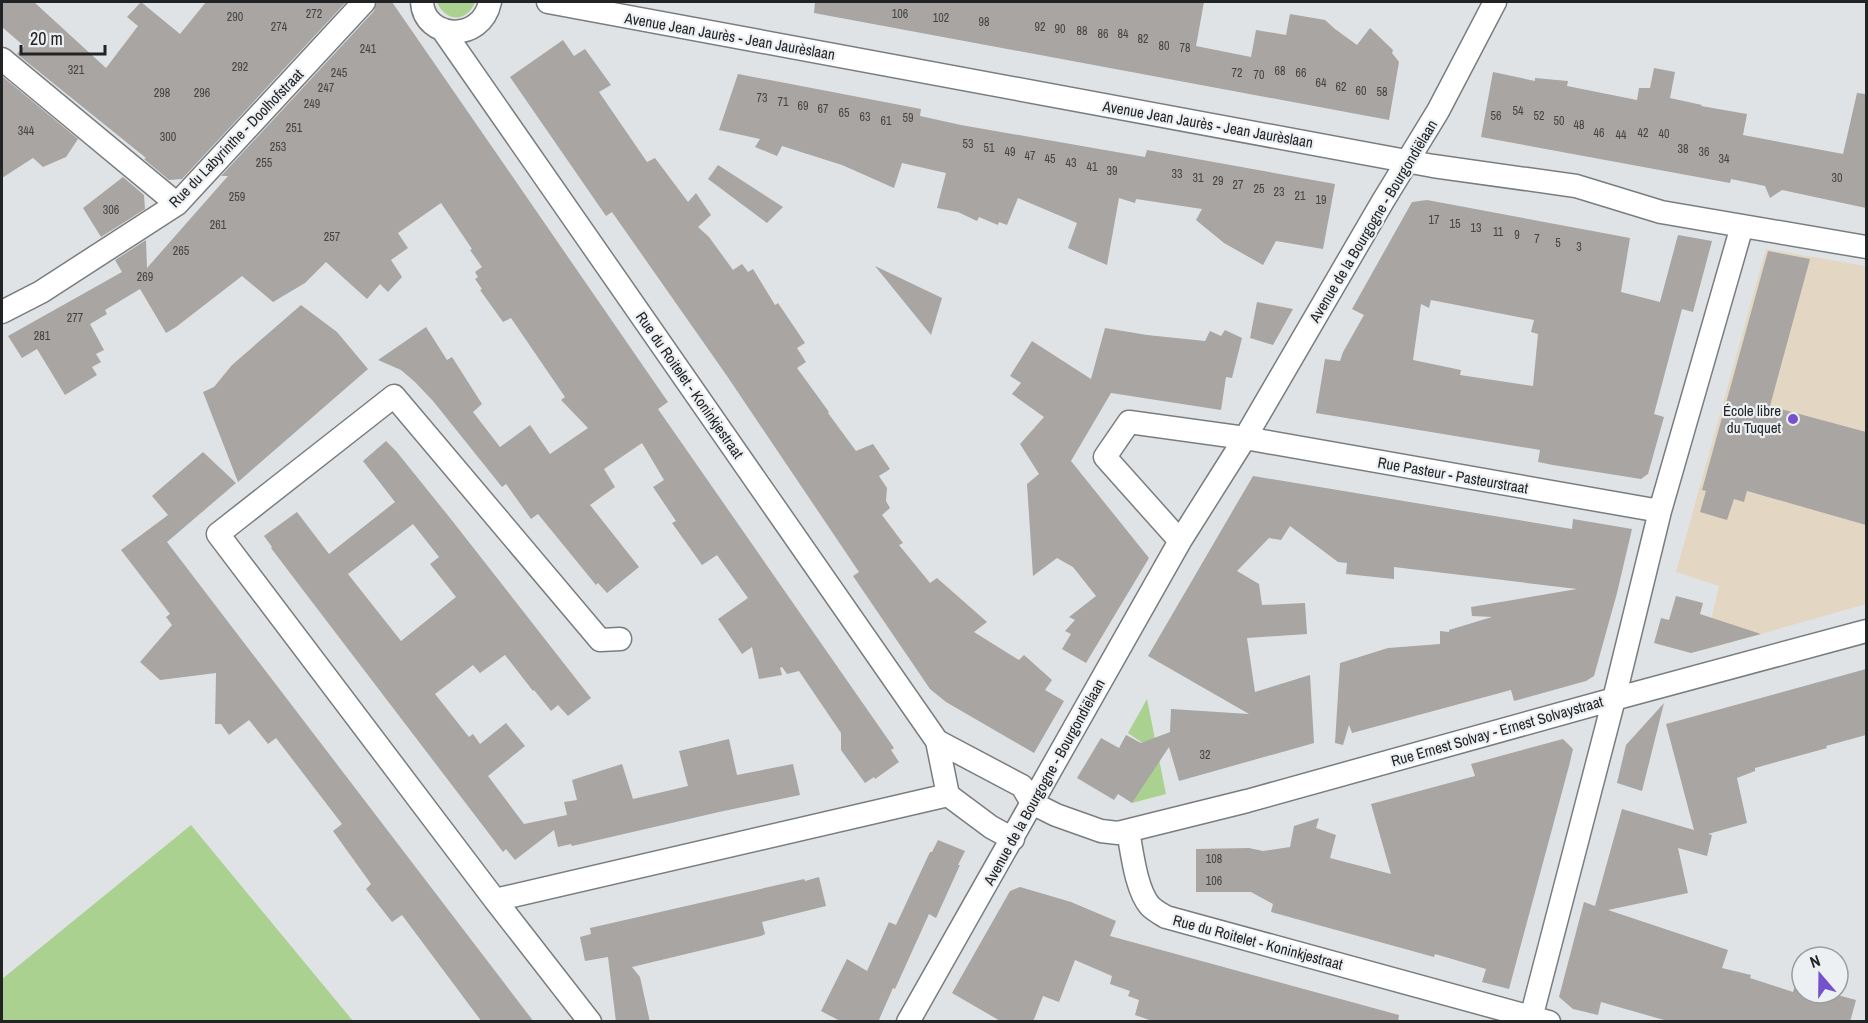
<svg xmlns="http://www.w3.org/2000/svg" width="1868" height="1023" viewBox="0 0 1868 1023" font-family="'Archivo Narrow',sans-serif">
<style>
.education{fill:#e3d7c3}
.green{fill:#abd191}
.building{fill:#a8a5a2;fill-rule:evenodd}
.lines{fill:none;stroke-linecap:round;stroke-linejoin:round}
.minor-casing{stroke:#7a7d80;stroke-width:25}
.minor{stroke:#fff;stroke-width:22}
.poi-dot{fill:#7552cb;stroke:#edf0f3;stroke-width:2}
.labels{text-anchor:middle;dominant-baseline:central;stroke-width:4.5;stroke-linejoin:round;paint-order:stroke}
.number-label{font-size:12px;fill:#444}
.street-label{font-size:15px;fill:#222324;stroke:#edf0f3}
.poi-label{font-size:15px;fill:#222324;stroke:#edf0f3;text-anchor:end}
</style>
<rect width="100%" height="100%" fill="#dfe3e6"/>
<path class="education" d="M 1766,249 L 1866,266 L 1866,604 L 1704,650 L 1719,586 L 1676,572 Z"/>
<path class="green" d="M 437,2 L 475,2 C 467,23 445,22 437,2 Z
M 1147,699 L 1166,794 L 1132,803 L 1147,746 L 1128,733 Z
M 191,825 L 353,1021 L 2,1021 L 2,979 Z"/>
<path class="building" d="M 2,2 L 34,2 L 106,68 L 138,26 L 127,17 L 141,2 L 180,34 L 206,2 L 346,2 L 182,179 L 169,180 L 144,159 L 146,158 L 17,54 L 24,46 L 2,27 Z
M 377,2 L 392,2 L 668,402 L 658,409 L 894,748 L 891,750 L 899,762 L 875,779 L 874,777 L 865,783 L 841,750 L 841,733 L 799,671 L 787,674 L 782,667 L 780,668 L 782,675 L 759,679 L 752,647 L 742,654 L 718,619 L 748,598 L 717,555 L 702,565 L 672,523 L 676,521 L 653,487 L 664,480 L 642,443 L 604,469 L 615,487 L 590,505 L 639,567 L 607,593 L 598,583 L 596,585 L 538,514 L 531,519 L 506,484 L 502,487 L 433,401 L 415,382 L 401,370 L 378,360 L 426,327 L 447,360 L 452,357 L 482,404 L 473,412 L 500,447 L 530,425 L 550,454 L 588,428 L 561,400 L 565,397 L 511,318 L 503,322 L 480,290 L 482,289 L 475,279 L 478,277 L 475,272 L 482,267 L 470,250 L 472,249 L 441,203 L 398,233 L 408,248 L 391,260 L 402,277 L 388,292 L 380,284 L 367,299 L 326,262 L 305,283 L 273,302 L 242,276 L 176,327 L 166,333 L 140,289 L 105,310 L 107,314 L 90,324 L 104,350 L 96,354 L 101,362 L 92,367 L 97,375 L 65,395 L 37,349 L 22,358 L 8,336 L 122,272 L 115,260 L 146,240 L 147,268 L 228,176 L 221,176 L 374,11 Z
M 815,2 L 1204,2 L 1196,46 L 1251,57 L 1256,30 L 1286,35 L 1290,14 L 1325,20 L 1335,29 L 1357,45 L 1370,28 L 1393,50 L 1392,53 L 1399,62 L 1389,120 L 814,13 Z
M 563,40 L 574,56 L 585,49 L 611,85 L 599,92 L 647,162 L 655,158 L 688,202 L 696,193 L 711,215 L 698,227 L 709,237 L 733,270 L 742,264 L 748,272 L 753,269 L 775,305 L 778,303 L 805,343 L 797,348 L 806,362 L 797,368 L 829,412 L 828,413 L 856,451 L 873,444 L 890,469 L 879,476 L 887,488 L 886,501 L 890,508 L 882,515 L 903,543 L 899,545 L 930,583 L 937,578 L 987,622 L 974,632 L 1019,660 L 1024,655 L 1052,680 L 1045,690 L 1064,701 L 1034,753 L 946,702 L 930,689 L 853,576 L 859,572 L 727,376 L 612,212 L 606,216 L 510,77 Z
M 1654,68 L 1675,72 L 1670,98 L 1702,105 L 1701,106 L 1747,114 L 1743,135 L 1843,154 L 1857,93 L 1866,94 L 1866,208 L 1782,190 L 1770,198 L 1765,186 L 1731,179 L 1730,183 L 1481,137 L 1493,72 L 1535,81 L 1535,78 L 1568,81 L 1567,86 L 1637,100 L 1639,88 L 1650,88 Z
M 738,74 L 921,109 L 920,116 L 961,125 L 1145,157 L 1147,150 L 1335,184 L 1323,249 L 1276,241 L 1263,265 L 1224,243 L 1196,220 L 1202,209 L 1136,199 L 1135,203 L 1119,198 L 1107,265 L 1068,248 L 1077,223 L 1018,198 L 1007,225 L 999,222 L 998,225 L 979,217 L 977,221 L 958,212 L 937,208 L 946,173 L 902,163 L 894,188 L 842,165 L 782,146 L 777,156 L 755,147 L 760,139 L 719,130 Z
M 2,76 L 78,139 L 66,157 L 43,167 L 33,158 L 2,178 Z
M 718,165 L 783,207 L 767,223 L 708,179 Z
M 123,177 L 144,195 L 145,209 L 101,237 L 83,208 Z
M 1427,200 L 1630,238 L 1621,292 L 1660,302 L 1678,235 L 1712,241 L 1693,312 L 1682,309 L 1654,414 L 1664,417 L 1648,474 L 1641,479 L 1553,465 L 1538,462 L 1540,450 L 1316,413 L 1325,359 L 1340,361 L 1343,352 L 1364,315 L 1352,309 L 1412,202 ZM 1431,300 L 1534,320 L 1531,332 L 1538,334 L 1533,386 L 1460,375 L 1461,370 L 1413,360 L 1421,304 L 1429,308 Z
M 1768,251 L 1810,259 L 1770,406 L 1866,432 L 1866,525 L 1747,491 L 1744,502 L 1734,499 L 1727,520 L 1700,512 L 1706,491 L 1702,490 Z
M 875,266 L 942,298 L 931,335 Z
M 1257,302 L 1293,309 L 1273,345 L 1250,338 Z
M 301,305 L 337,332 L 368,369 L 238,482 L 203,392 L 214,387 L 232,365 Z
M 1105,328 L 1147,335 L 1205,341 L 1210,331 L 1221,336 L 1225,330 L 1242,338 L 1232,378 L 1226,377 L 1221,410 L 1111,393 L 1071,461 L 1149,558 L 1086,663 L 1062,649 L 1071,634 L 1065,631 L 1075,620 L 1069,617 L 1096,596 L 1073,567 L 1057,558 L 1033,576 L 1027,484 L 1039,474 L 1020,444 L 1044,417 L 1012,394 L 1021,383 L 1010,376 L 1032,341 L 1091,379 Z
M 386,441 L 396,451 L 450,518 L 591,698 L 568,716 L 558,705 L 551,711 L 534,690 L 533,691 L 505,655 L 480,673 L 473,665 L 435,694 L 469,737 L 473,734 L 480,744 L 506,723 L 525,746 L 488,776 L 524,824 L 567,815 L 564,802 L 577,800 L 572,780 L 622,764 L 633,799 L 688,786 L 679,751 L 729,739 L 737,775 L 793,764 L 800,795 L 719,812 L 572,846 L 571,844 L 558,847 L 554,830 L 515,860 L 506,849 L 503,852 L 306,594 L 271,548 L 272,547 L 264,536 L 297,512 L 329,554 L 395,502 L 363,461 ZM 413,524 L 439,557 L 430,564 L 456,597 L 401,641 L 348,574 Z
M 203,452 L 236,483 L 167,542 L 534,1022 L 482,1022 L 402,915 L 392,922 L 366,889 L 371,884 L 333,831 L 342,824 L 276,738 L 268,744 L 249,720 L 229,735 L 221,724 L 215,724 L 216,673 L 160,680 L 140,662 L 172,625 L 166,617 L 170,614 L 121,550 L 168,515 L 152,496 Z
M 1253,476 L 1572,529 L 1573,519 L 1632,529 L 1617,593 L 1594,676 L 1586,681 L 1514,701 L 1511,690 L 1352,733 L 1349,725 L 1343,745 L 1335,743 L 1340,663 L 1388,648 L 1440,644 L 1440,631 L 1449,632 L 1449,630 L 1492,617 L 1472,616 L 1471,607 L 1577,589 L 1394,567 L 1394,579 L 1346,574 L 1347,563 L 1338,562 L 1290,526 L 1281,540 L 1269,538 L 1237,571 L 1259,584 L 1262,605 L 1305,603 L 1307,634 L 1247,638 L 1255,692 L 1310,675 L 1314,743 L 1179,781 L 1169,747 L 1132,803 L 1118,794 L 1114,800 L 1077,778 L 1101,738 L 1119,748 L 1126,735 L 1141,743 L 1170,732 L 1171,709 L 1249,714 L 1148,656 Z
M 1676,596 L 1703,603 L 1700,614 L 1761,634 L 1691,653 L 1654,643 L 1661,618 L 1669,620 Z
M 1866,669 L 1866,735 L 1826,746 L 1827,748 L 1755,768 L 1755,771 L 1737,778 L 1747,823 L 1708,834 L 1712,835 L 1707,856 L 1678,848 L 1688,893 L 1608,910 L 1728,950 L 1722,968 L 1751,975 L 1750,978 L 1793,992 L 1795,985 L 1802,987 L 1802,993 L 1830,993 L 1856,1000 L 1850,1022 L 1671,1022 L 1601,1002 L 1598,1015 L 1573,1009 L 1559,997 L 1584,902 L 1595,906 L 1622,809 L 1694,830 L 1666,724 Z
M 1664,703 L 1642,791 L 1617,783 L 1626,745 Z
M 1563,739 L 1573,749 L 1569,766 L 1509,989 L 1482,982 L 1486,969 L 1435,954 L 1434,957 L 1271,912 L 1273,904 L 1251,892 L 1196,892 L 1196,849 L 1249,848 L 1263,851 L 1290,847 L 1294,826 L 1319,818 L 1316,828 L 1336,835 L 1330,858 L 1391,874 L 1371,804 L 1475,776 L 1471,764 Z
M 938,840 L 965,851 L 958,865 L 960,865 L 936,918 L 929,914 L 895,989 L 893,988 L 878,1022 L 842,1022 L 821,1011 L 847,959 L 867,971 L 889,922 L 896,925 L 930,852 L 932,852 Z
M 819,877 L 826,906 L 762,922 L 765,934 L 761,936 L 632,967 L 640,977 L 650,1022 L 616,1022 L 608,957 L 585,961 L 580,937 L 591,934 L 590,928 L 804,879 L 805,881 Z
M 1020,887 L 1071,902 L 1116,921 L 1110,936 L 1399,1015 L 1398,1022 L 1155,1022 L 1135,1015 L 1139,1000 L 1128,996 L 1130,991 L 1110,984 L 1112,976 L 1075,960 L 1059,1002 L 1043,996 L 1033,1022 L 1002,1022 L 952,993 L 1010,891 Z"/>
<g class="lines">
<g class="minor-casing">
<path id="minor" d="M 422,2 C 424,39 481,44 490,2
M 548,2 L 1433,166 L 1576,186 L 1661,212 L 1866,247
M 442,29 L 937,741 L 948,795 L 991,827 L 1013,839
M 2,59 L 177,204
M 2,312 L 41,292 L 177,204 L 364,2
M 1180,541 L 1105,457 L 1129,422 L 1245,438 L 1660,511
M 620,639 L 600,640 L 394,396 L 218,534 L 495,900 L 948,795
M 937,741 L 1022,786 L 1032,803 L 1056,815 L 1101,831 L 1118,833 L 1247,801 L 1614,699 L 1866,631
M 1128,831 C 1132,852 1136,890 1150,906 C 1155,911 1161,914 1166,917 L 1549,1022
M 495,900 L 590,1022
M 908,1022 L 1180,541 L 1245,438 L 1383,201 L 1438,111 L 1495,2
M 1530,1022 L 1614,699 L 1660,511 L 1742,226"/>
</g>
<use href="#minor" class="minor"/>
</g>
<circle class="poi-dot" cx="1793" cy="419" r="6"/>
<g class="labels">
<g class="number-label">
<text x="314" y="14">272</text>
<text x="900" y="14">106</text>
<text x="235" y="17">290</text>
<text x="941" y="18">102</text>
<text x="984" y="22">98</text>
<text x="279" y="27">274</text>
<text x="1040" y="27">92</text>
<text x="1060" y="29">90</text>
<text x="1082" y="31">88</text>
<text x="1103" y="34">86</text>
<text x="1123" y="34">84</text>
<text x="1143" y="39">82</text>
<text x="1164" y="46">80</text>
<text x="1185" y="48">78</text>
<text x="368" y="49">241</text>
<text x="240" y="67">292</text>
<text x="76" y="70">321</text>
<text x="1280" y="71">68</text>
<text x="339" y="73">245</text>
<text x="1237" y="73">72</text>
<text x="1301" y="73">66</text>
<text x="1259" y="75">70</text>
<text x="1321" y="83">64</text>
<text x="1341" y="87">62</text>
<text x="326" y="88">247</text>
<text x="1361" y="91">60</text>
<text x="1382" y="92">58</text>
<text x="162" y="93">298</text>
<text x="202" y="93">296</text>
<text x="762" y="98">73</text>
<text x="783" y="102">71</text>
<text x="312" y="104">249</text>
<text x="803" y="106">69</text>
<text x="823" y="109">67</text>
<text x="1518" y="111">54</text>
<text x="844" y="113">65</text>
<text x="1496" y="116">56</text>
<text x="1539" y="116">52</text>
<text x="865" y="117">63</text>
<text x="908" y="118">59</text>
<text x="886" y="121">61</text>
<text x="1559" y="121">50</text>
<text x="1579" y="125">48</text>
<text x="294" y="128">251</text>
<text x="26" y="131">344</text>
<text x="1599" y="133">46</text>
<text x="1643" y="133">42</text>
<text x="1664" y="134">40</text>
<text x="1621" y="135">44</text>
<text x="168" y="137">300</text>
<text x="968" y="144">53</text>
<text x="278" y="147">253</text>
<text x="989" y="148">51</text>
<text x="1683" y="149">38</text>
<text x="1010" y="152">49</text>
<text x="1704" y="152">36</text>
<text x="1030" y="156">47</text>
<text x="1050" y="159">45</text>
<text x="1724" y="159">34</text>
<text x="264" y="163">255</text>
<text x="1071" y="163">43</text>
<text x="1092" y="167">41</text>
<text x="1112" y="171">39</text>
<text x="1177" y="174">33</text>
<text x="1198" y="178">31</text>
<text x="1837" y="178">30</text>
<text x="1218" y="181">29</text>
<text x="1238" y="185">27</text>
<text x="1259" y="189">25</text>
<text x="1279" y="192">23</text>
<text x="1300" y="196">21</text>
<text x="237" y="197">259</text>
<text x="1321" y="200">19</text>
<text x="111" y="210">306</text>
<text x="1434" y="220">17</text>
<text x="1455" y="224">15</text>
<text x="218" y="225">261</text>
<text x="1476" y="228">13</text>
<text x="1498" y="232">11</text>
<text x="1517" y="235">9</text>
<text x="332" y="237">257</text>
<text x="1537" y="239">7</text>
<text x="1558" y="243">5</text>
<text x="1579" y="247">3</text>
<text x="181" y="251">265</text>
<text x="145" y="277">269</text>
<text x="75" y="318">277</text>
<text x="42" y="336">281</text>
<text x="1205" y="755">32</text>
<text x="1214" y="859">108</text>
<text x="1214" y="881">106</text>
</g>
<g class="street-label">
<text transform="translate(730 36) rotate(10)">Avenue Jean Jaurès - Jean Jaurèslaan</text>
<text transform="translate(1208 124) rotate(10)">Avenue Jean Jaurès - Jean Jaurèslaan</text>
<text transform="translate(236 138) rotate(-46)">Rue du Labyrinthe - Doolhofstraat</text>
<text transform="translate(1373 221) rotate(-59)">Avenue de la Bourgogne - Bourgondiëlaan</text>
<text transform="translate(690 385) rotate(55)">Rue du Roitelet - Koninkjestraat</text>
<text transform="translate(1453 475) rotate(10)">Rue Pasteur - Pasteurstraat</text>
<text transform="translate(1497 731) rotate(-16)">Rue Ernest Solvay - Ernest Solvaystraat</text>
<text transform="translate(1044 782) rotate(-61)">Avenue de la Bourgogne - Bourgondiëlaan</text>
<text transform="translate(1258 942) rotate(15)">Rue du Roitelet - Koninkjestraat</text>
</g>
<g class="poi-label">
<text x="1781" y="410">École libre<tspan x="1781" dy="17">du Tuquet</tspan></text>
</g>
</g>
<rect width="1868" height="1023" fill="none" stroke="#222324" stroke-width="6"/>
<g transform="translate(1820 975) rotate(340)"><circle r="28" fill="#edf0f3" stroke="#9c9ea0" stroke-width="1.5"/>
<path d="M0-4.5L10 22L0 15L-10 22Z" fill="#7552cb"/>
<text y="-9" font-size="16" font-weight="bold" text-anchor="middle" fill="#222324">N</text>
</g>
<path d="M21 45v9h84v-9" fill="none" stroke="#222324" stroke-width="3"/>
<text x="30" y="45" font-size="18" fill="#222324" stroke="#edf0f3" stroke-width="4.5" paint-order="stroke">20 m</text>
</svg>
